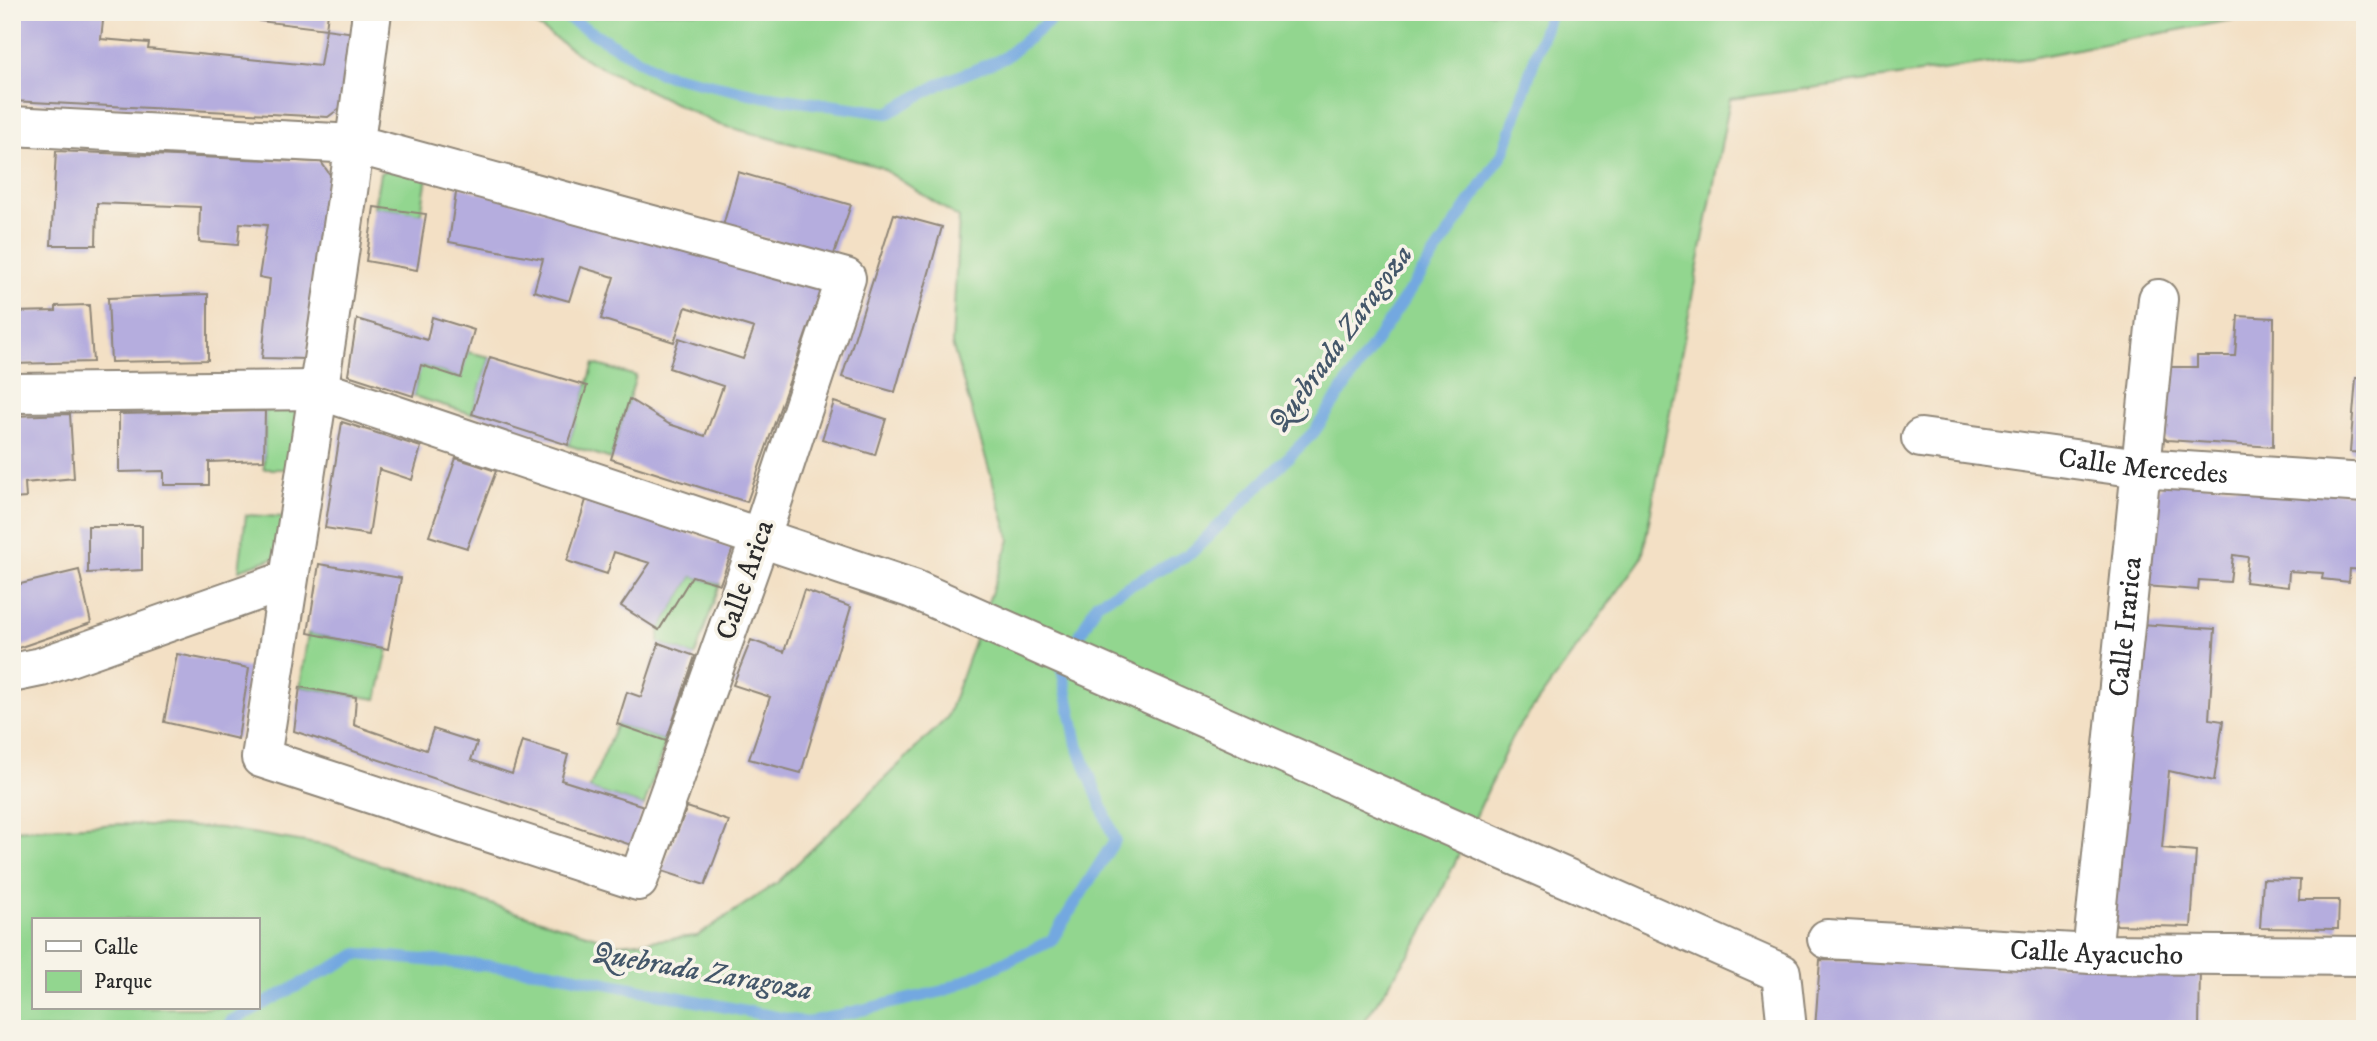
<svg xmlns="http://www.w3.org/2000/svg" width="2377" height="1041" viewBox="0 0 2377 1041" font-family="'IM FELL DW Pica',serif">
<style>
.green{fill:#92d68f;stroke:#5e805d;stroke-width:2;fill-rule:evenodd}
.lines{fill:none;stroke-linecap:round;stroke-linejoin:round}
.stream{stroke:#73a8e0;stroke-width:12}
.building{fill:#b5adde}
.minor-casing{stroke:#8f8678;stroke-width:42}
.tertiary-casing{stroke:#8f8678;stroke-width:42}
.minor{stroke:#fff;stroke-width:38}
.tertiary{stroke:#fff;stroke-width:38}
.labels{text-anchor:middle;dominant-baseline:central;stroke-width:7;stroke-linejoin:round;paint-order:stroke}
.street-label{font-size:28px;fill:#2b2b2b;stroke:#f7f3e8}
.water-label{font-size:30px;font-style:italic;fill:#44576a;stroke:#f7f3e8}
</style>
<rect width="100%" height="100%" fill="#f7f3e8"/>
<filter id="ink" filterUnits="userSpaceOnUse"><feTurbulence type="fractalNoise" baseFrequency=".0143" numOctaves="2"/><feDisplacementMap in="SourceGraphic" scale="14" xChannelSelector="R" yChannelSelector="G"/><feConvolveMatrix kernelMatrix="1 2 1 2 8 2 1 2 1" color-interpolation-filters="sRGB"/></filter>
<filter id="wash" filterUnits="userSpaceOnUse"><feTurbulence type="fractalNoise" baseFrequency=".00686" numOctaves="4" result="noise"/><feDisplacementMap in="SourceGraphic" scale="28" xChannelSelector="R" yChannelSelector="G"/><feGaussianBlur stdDeviation="1.57" result="paint"/><feColorMatrix in="noise" values="0 0 0 0 0 0 0 0 0 0 0 0 0 0 0 0 0 1.4 0 .05"/><feComposite in="paint" operator="in"/></filter>
<g filter="url(#wash)">
<rect width="100%" height="100%" fill="#f3e0c5"/>
<path class="green" d="M 517,12 L 2274,12 L 2030,58 L 1730,99 L 1642,558 L 1512,737 L 1422,935 L 1359,1029 L 12,1029 L 12,830 L 121,824 L 221,828 L 328,846 L 505,909 L 619,944 L 697,936 L 778,882 L 947,718 L 1010,540 L 952,344 L 959,218 L 880,167 L 717,124 L 590,62 ZM 33,920 L 257,920 L 257,1008 L 33,1008 Z
M 392,168 L 427,177 L 421,214 L 374,207 L 380,173 Z
M 468,352 L 490,357 L 472,414 L 413,396 L 421,365 L 460,378 Z
M 594,364 L 636,376 L 611,459 L 568,445 Z
M 302,410 L 291,469 L 264,469 L 265,411 Z
M 246,515 L 284,517 L 277,557 L 239,570 Z
M 692,576 L 720,584 L 695,656 L 659,643 L 659,630 Z
M 308,633 L 388,649 L 377,699 L 300,687 Z
M 617,724 L 666,741 L 644,806 L 589,789 Z"/>
<g class="lines">
<path class="stream" d="M 558,12 L 660,73 L 762,96 L 888,113 L 940,84 L 1004,58 L 1060,12
M 257,1007 L 358,954 L 546,971 L 806,1023 L 943,991 L 1051,941 L 1115,840 L 1077,744 L 1062,669 L 1097,603 L 1191,553 L 1314,432 L 1504,152 L 1550,12
M 227,1029 L 231,1021 L 256,1008"/>
</g>
<g id="blocks">
<path class="building" d="M 12,12 L 104,12 L 101,39 L 149,43 L 148,49 L 320,66 L 326,29 L 355,33 L 344,105 L 328,117 L 12,101 Z
M 261,12 L 328,12 L 326,29 L 259,21 Z
M 56,151 L 321,162 L 333,179 L 307,359 L 262,358 L 270,279 L 259,277 L 267,225 L 240,223 L 238,245 L 199,242 L 200,207 L 97,203 L 96,245 L 51,245 Z
M 738,172 L 851,205 L 833,257 L 723,226 Z
M 457,186 L 822,288 L 747,502 L 611,459 L 629,399 L 669,424 L 705,436 L 723,386 L 669,368 L 679,338 L 743,359 L 754,328 L 686,307 L 674,342 L 601,319 L 614,277 L 580,267 L 569,301 L 534,291 L 543,259 L 449,242 Z
M 374,207 L 426,214 L 417,270 L 366,261 Z
M 894,214 L 942,227 L 895,392 L 842,377 Z
M 208,294 L 208,360 L 111,362 L 108,298 Z
M 89,305 L 93,362 L 12,364 L 12,312 L 56,311 L 56,306 Z
M 2238,316 L 2274,318 L 2273,447 L 2167,440 L 2157,432 L 2161,367 L 2197,367 L 2197,356 L 2235,356 Z
M 432,317 L 474,330 L 461,378 L 421,365 L 413,396 L 348,375 L 357,319 L 427,340 Z
M 490,357 L 587,386 L 568,445 L 472,414 Z
M 2356,378 L 2365,379 L 2365,453 L 2350,452 Z
M 834,402 L 886,419 L 875,455 L 822,439 Z
M 265,411 L 264,460 L 209,462 L 209,485 L 164,485 L 164,471 L 119,472 L 119,414 Z
M 70,414 L 74,478 L 25,483 L 26,498 L 12,499 L 12,416 Z
M 342,422 L 421,447 L 412,480 L 379,469 L 369,535 L 325,528 Z
M 456,458 L 496,471 L 467,548 L 429,536 Z
M 2165,481 L 2365,494 L 2365,570 L 2350,569 L 2349,582 L 2322,579 L 2323,573 L 2289,571 L 2288,587 L 2245,582 L 2248,557 L 2233,555 L 2230,582 L 2199,580 L 2198,590 L 2144,586 L 2154,494 Z
M 586,500 L 733,548 L 720,584 L 692,576 L 659,630 L 621,606 L 650,563 L 614,552 L 607,574 L 567,561 Z
M 88,526 L 142,526 L 142,570 L 88,573 Z
M 319,564 L 401,578 L 388,649 L 308,633 Z
M 79,570 L 91,623 L 12,650 L 12,586 Z
M 804,590 L 851,607 L 801,773 L 749,759 L 770,697 L 733,685 L 751,640 L 784,652 Z
M 2140,624 L 2215,629 L 2209,719 L 2223,721 L 2214,781 L 2169,771 L 2162,848 L 2196,851 L 2191,927 L 2117,925 L 2108,914 Z
M 659,643 L 695,656 L 666,741 L 617,724 L 627,692 L 641,697 Z
M 177,654 L 249,668 L 238,739 L 164,722 Z
M 300,687 L 356,697 L 354,725 L 426,750 L 433,729 L 477,743 L 471,760 L 512,774 L 522,741 L 568,755 L 561,780 L 644,806 L 631,845 L 294,731 Z
M 687,807 L 729,821 L 705,885 L 662,871 Z
M 2263,879 L 2300,880 L 2299,900 L 2339,900 L 2338,929 L 2260,928 Z
M 1820,960 L 2200,966 L 2199,1029 L 1815,1029 Z"/>
</g>
</g>
<g filter="url(#ink)">
<use href="#blocks" fill-opacity="0" stroke="#8f8678" stroke-width="2"/>
<g class="lines">
<g class="minor-casing">
<g id="minor">
<path d="M 12,126 L 355,144 L 846,278 L 761,536 L 638,881 L 261,758 C 299,510 341,262 372,12"/>
<path id="s1" d="M 1921,438 L 2140,468 L 2365,483"/>
<path d="M 12,673 L 41,667 L 288,580"/>
<path id="s2" d="M 1827,939 L 2092,954 L 2365,956"/>
<path id="s3" d="M 2092,954 L 2158,299"/>
</g>
</g>
<g class="tertiary-casing">
<path id="tertiary" d="M 12,393 L 320,390 L 913,589 L 1781,973 L 1787,1029"/>
</g>
<use href="#minor" class="minor"/>
<use href="#tertiary" class="tertiary"/>
</g>
</g>
<g class="labels">
<g class="street-label">
<text stroke="none"><textPath href="#s1" startOffset="224">Calle Mercedes</textPath></text>
<text transform="translate(745 580) rotate(-71)">Calle Arica</text>
<text stroke="none"><textPath href="#s3" startOffset="329">Calle Irarica</textPath></text>
<text stroke="none"><textPath href="#s2" startOffset="270">Calle Ayacucho</textPath></text>
</g>
<g class="water-label">
<text transform="translate(1341 339) rotate(-54)">Quebrada Zaragoza</text>
<text transform="translate(702 972) rotate(10)">Quebrada Zaragoza</text>
</g>
</g>
<rect width="2377" height="1041" fill="none" stroke="#f7f3e8" stroke-width="42"/>
<rect x="32" y="918" width="228" height="91" fill="#f7f3e8" stroke="#a5a39c" stroke-width="2"/>
<rect x="46" y="941" width="35" height="10" fill="#ffffff" stroke="#a5a39c" stroke-width="2"/>
<text x="94" y="954" font-size="21" fill="#2b2b2b">Calle</text>
<rect x="46" y="971" width="35" height="21" fill="#92d68f" stroke="#a5a39c" stroke-width="2"/>
<text x="94" y="988" font-size="21" fill="#2b2b2b">Parque</text>
</svg>
